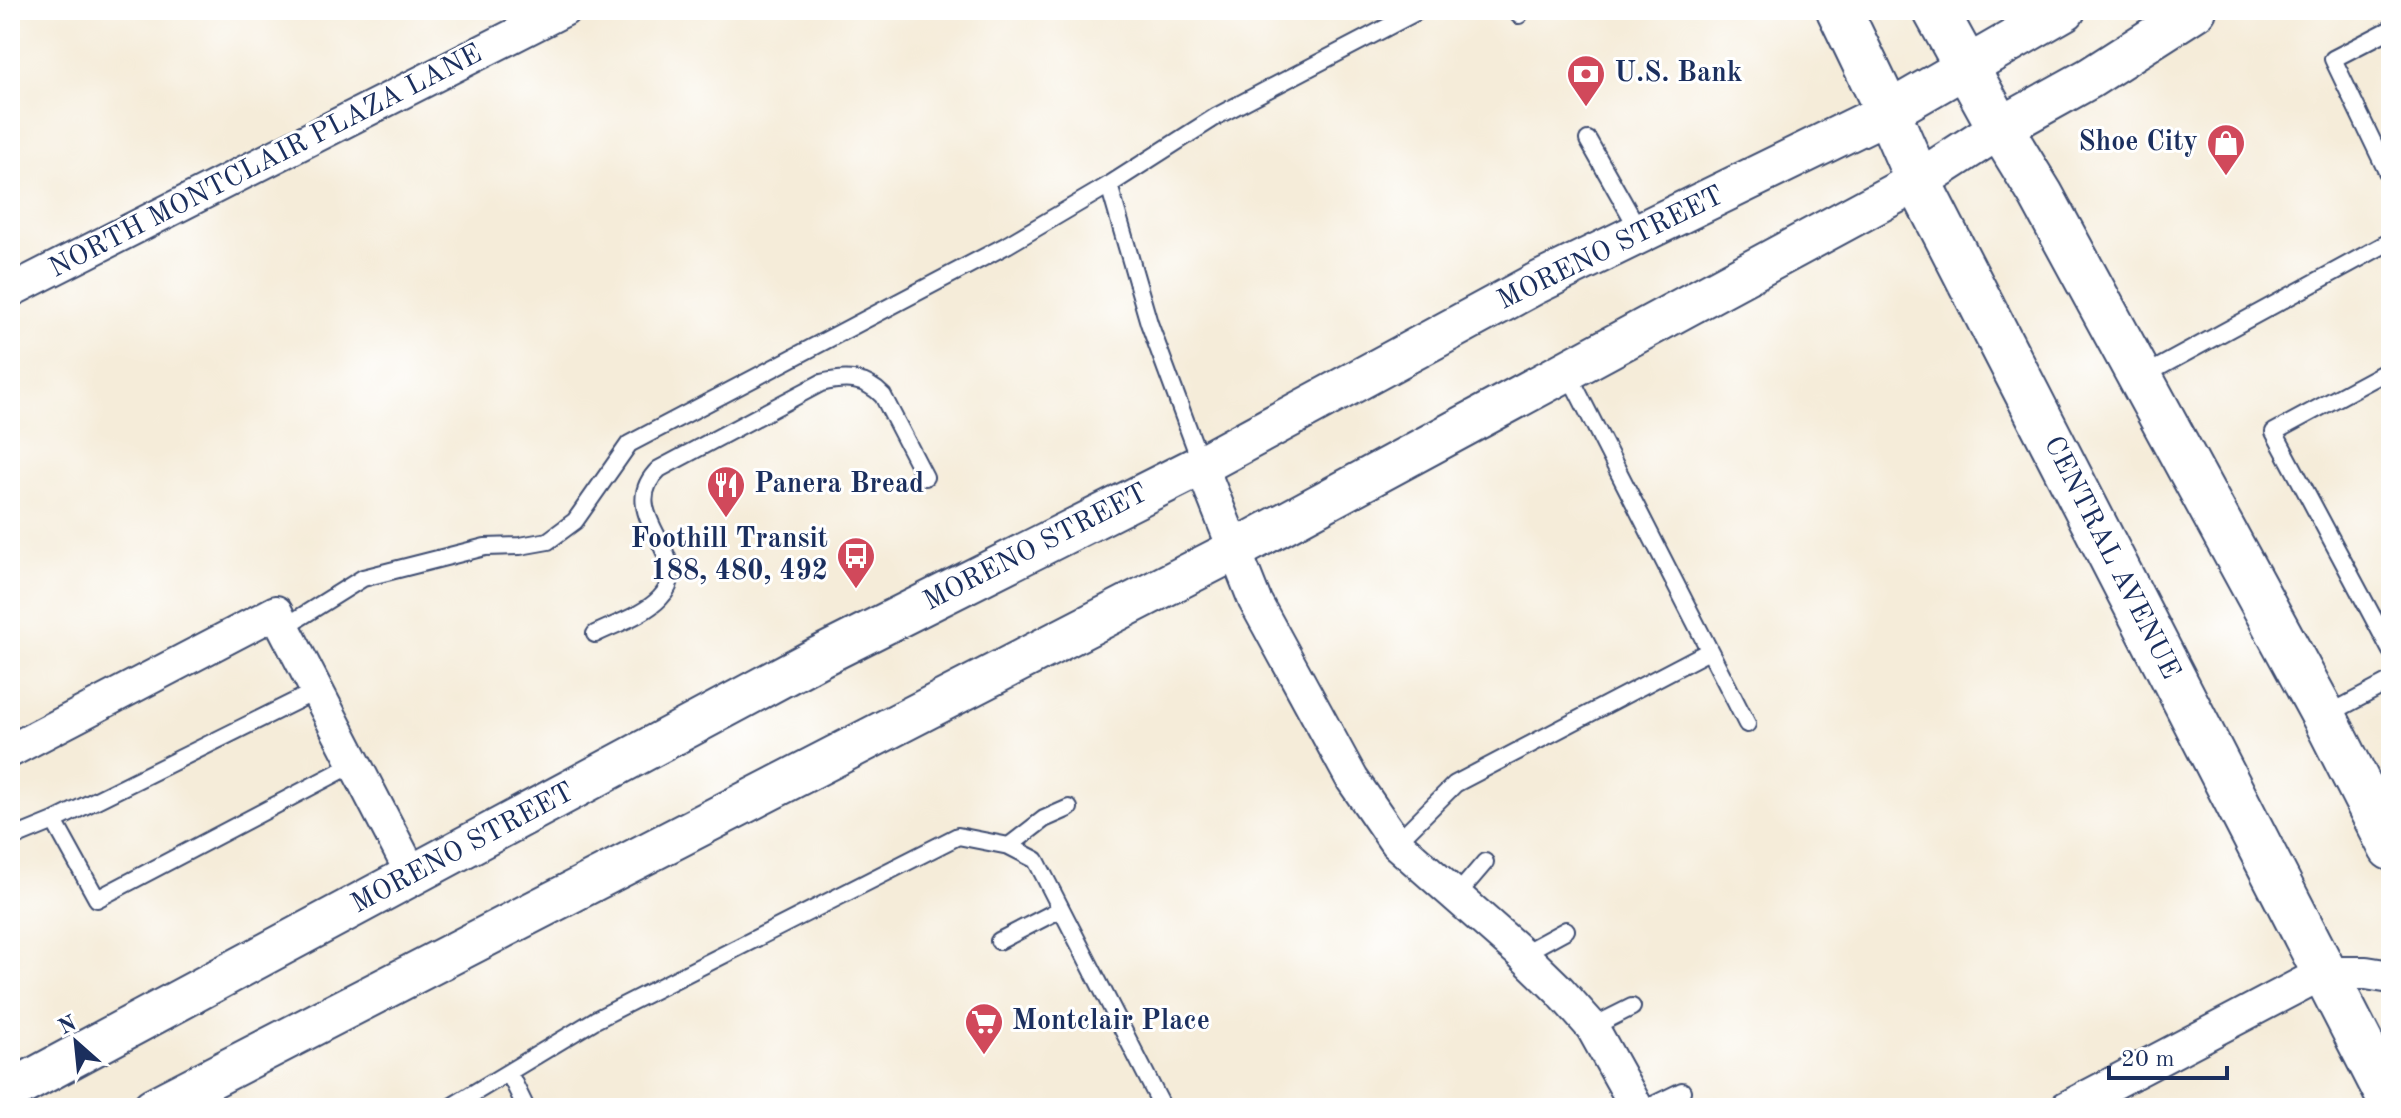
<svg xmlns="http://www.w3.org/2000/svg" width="2401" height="1118" viewBox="0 0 2401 1118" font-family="'Old Standard TT',serif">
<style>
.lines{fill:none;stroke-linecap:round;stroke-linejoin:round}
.service-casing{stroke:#3c4b70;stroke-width:20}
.minor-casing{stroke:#3c4b70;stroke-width:36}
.tertiary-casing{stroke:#3c4b70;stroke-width:44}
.primary-casing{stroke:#3c4b70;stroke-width:48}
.service{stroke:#fff;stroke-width:16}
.minor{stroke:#fff;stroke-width:32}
.tertiary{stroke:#fff;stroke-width:40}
.primary{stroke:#fff;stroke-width:44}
.labels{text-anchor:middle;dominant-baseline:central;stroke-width:6;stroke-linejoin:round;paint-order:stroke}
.poi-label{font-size:28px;font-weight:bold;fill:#1b2f5e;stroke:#fff;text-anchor:start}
.street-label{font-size:28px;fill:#1b2f5e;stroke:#fff}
</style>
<rect width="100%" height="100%" fill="#fff"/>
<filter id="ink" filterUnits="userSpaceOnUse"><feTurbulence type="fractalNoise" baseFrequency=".0125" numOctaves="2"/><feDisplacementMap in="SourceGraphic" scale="16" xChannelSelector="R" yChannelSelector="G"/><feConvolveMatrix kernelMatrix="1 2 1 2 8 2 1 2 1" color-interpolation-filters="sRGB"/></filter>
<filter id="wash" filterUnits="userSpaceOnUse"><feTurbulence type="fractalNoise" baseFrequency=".006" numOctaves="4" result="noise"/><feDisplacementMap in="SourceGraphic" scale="32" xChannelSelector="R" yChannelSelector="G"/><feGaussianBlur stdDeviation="1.8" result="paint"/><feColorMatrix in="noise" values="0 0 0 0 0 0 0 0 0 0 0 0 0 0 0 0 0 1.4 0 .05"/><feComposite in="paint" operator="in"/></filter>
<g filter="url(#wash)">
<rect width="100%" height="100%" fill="#f5ecd9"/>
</g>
<g filter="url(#ink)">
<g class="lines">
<g class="service-casing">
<path id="service" d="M 1517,10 L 1519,15
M 2391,29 L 2333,59 L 2391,180
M 1588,140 L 1640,232
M 1109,185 L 1149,323 L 1201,463
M 2391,369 L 2274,432 L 2391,651
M 1567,371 L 1747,724
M 2143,376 L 2391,241
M 283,628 L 363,578 L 485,547 L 520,546 L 548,541 L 575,521 L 629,444 L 1007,245 L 1109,185 L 1217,116 L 1420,10
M 595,634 C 615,624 644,615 660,598 C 700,557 611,515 659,469 L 821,383 C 845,377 865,377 883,396 L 925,477
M 2325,716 L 2391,681
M 54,821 L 316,691
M 10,839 L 54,821 L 97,899 L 354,764
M 1396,843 L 1455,784 L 1709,651
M 1009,846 L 1044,819 L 1069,808
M 1456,896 L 1485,862
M 999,941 L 1061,909
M 1522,954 L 1566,930
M 1592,1027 L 1632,1007
M 509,1073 L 526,1108
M 449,1108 L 595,1020 L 958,836 L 1009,846 L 1036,860 L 1163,1108
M 1647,1108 L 1682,1091"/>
</g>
<g class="minor-casing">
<path id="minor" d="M 10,291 L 564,10
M 1201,465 L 1255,601 L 1352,779 L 1396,843 L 1522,954 L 1559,990 L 1592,1027 L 1637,1108
M 10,751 L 276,612 L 413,876
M 2066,1108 L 2323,973 L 2366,973 L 2391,977"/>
</g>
<g class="tertiary-casing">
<path id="tertiary" d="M 10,1091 L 815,659 L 1201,465 L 1535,284 L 1888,112 L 2065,10
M 153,1108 L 1233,551 L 1918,181 L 2000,128 L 2090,78 L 2196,10"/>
</g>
<g class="primary-casing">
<path id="primary" d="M 1839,10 L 1888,112 L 1918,181 L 2391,1102
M 1935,10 L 2000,128 L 2041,195 L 2324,716 L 2391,848"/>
</g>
<use href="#service" class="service"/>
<use href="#minor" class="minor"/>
<use href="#tertiary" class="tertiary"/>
<use href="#primary" class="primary"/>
</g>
</g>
<defs>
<g id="bank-pin" transform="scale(2)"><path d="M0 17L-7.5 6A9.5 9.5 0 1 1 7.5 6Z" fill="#d1495b" stroke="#fff"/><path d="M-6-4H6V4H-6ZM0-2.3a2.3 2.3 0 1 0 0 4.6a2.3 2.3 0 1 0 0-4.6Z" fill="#fff"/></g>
<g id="shop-pin" transform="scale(2)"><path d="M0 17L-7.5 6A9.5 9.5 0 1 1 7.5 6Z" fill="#d1495b" stroke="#fff"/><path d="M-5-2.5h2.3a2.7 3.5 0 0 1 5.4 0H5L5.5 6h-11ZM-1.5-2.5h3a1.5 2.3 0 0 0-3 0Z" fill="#fff"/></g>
<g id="restaurant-pin" transform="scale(2)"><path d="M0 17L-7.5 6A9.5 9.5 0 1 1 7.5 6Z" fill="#d1495b" stroke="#fff"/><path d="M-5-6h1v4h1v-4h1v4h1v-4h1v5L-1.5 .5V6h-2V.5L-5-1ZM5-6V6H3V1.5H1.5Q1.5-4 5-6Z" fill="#fff"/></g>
<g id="bus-pin" transform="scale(2)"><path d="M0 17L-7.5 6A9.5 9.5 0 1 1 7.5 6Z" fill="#d1495b" stroke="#fff"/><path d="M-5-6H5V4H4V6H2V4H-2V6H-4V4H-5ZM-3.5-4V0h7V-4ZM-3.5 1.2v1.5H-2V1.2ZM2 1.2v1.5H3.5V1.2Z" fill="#fff"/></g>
<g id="supermarket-pin" transform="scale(2)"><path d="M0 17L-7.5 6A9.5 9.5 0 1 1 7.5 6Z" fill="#d1495b" stroke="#fff"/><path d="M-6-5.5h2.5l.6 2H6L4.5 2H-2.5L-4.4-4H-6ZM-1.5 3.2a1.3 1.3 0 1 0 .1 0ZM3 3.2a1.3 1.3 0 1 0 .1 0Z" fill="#fff"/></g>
</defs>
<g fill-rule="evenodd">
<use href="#bank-pin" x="1586" y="74"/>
<use href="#shop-pin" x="2226" y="143"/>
<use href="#restaurant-pin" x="726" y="485"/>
<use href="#bus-pin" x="856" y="556"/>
<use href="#supermarket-pin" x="984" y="1022"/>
</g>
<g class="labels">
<g class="poi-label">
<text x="1614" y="74">U.S. Bank</text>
<text x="2198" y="143" text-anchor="end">Shoe City</text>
<text x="754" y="485">Panera Bread</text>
<text x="828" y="540" text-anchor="end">Foothill Transit<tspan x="828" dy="32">188, 480, 492</tspan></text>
<text x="1012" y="1022">Montclair Place</text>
</g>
<g class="street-label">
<text transform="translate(266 162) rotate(-27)">NORTH MONTCLAIR PLAZA LANE</text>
<text transform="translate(1611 249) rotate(-26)">MORENO STREET</text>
<text transform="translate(1036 548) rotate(-27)">MORENO STREET</text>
<text transform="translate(2111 558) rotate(63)">CENTRAL AVENUE</text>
<text transform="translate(463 849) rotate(-28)">MORENO STREET</text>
</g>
</g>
<rect width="2401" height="1118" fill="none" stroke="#fff" stroke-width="40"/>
<g transform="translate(76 1042) rotate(333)" stroke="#ffffff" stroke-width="6" paint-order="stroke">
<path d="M0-6L14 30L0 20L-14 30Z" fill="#1b2f5e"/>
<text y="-12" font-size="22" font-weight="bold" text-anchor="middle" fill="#1b2f5e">N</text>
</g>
<path d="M2109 1066v12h118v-12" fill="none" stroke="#1b2f5e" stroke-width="4"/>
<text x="2121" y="1066" font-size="24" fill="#1b2f5e" stroke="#ffffff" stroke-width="6" paint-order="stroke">20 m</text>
</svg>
